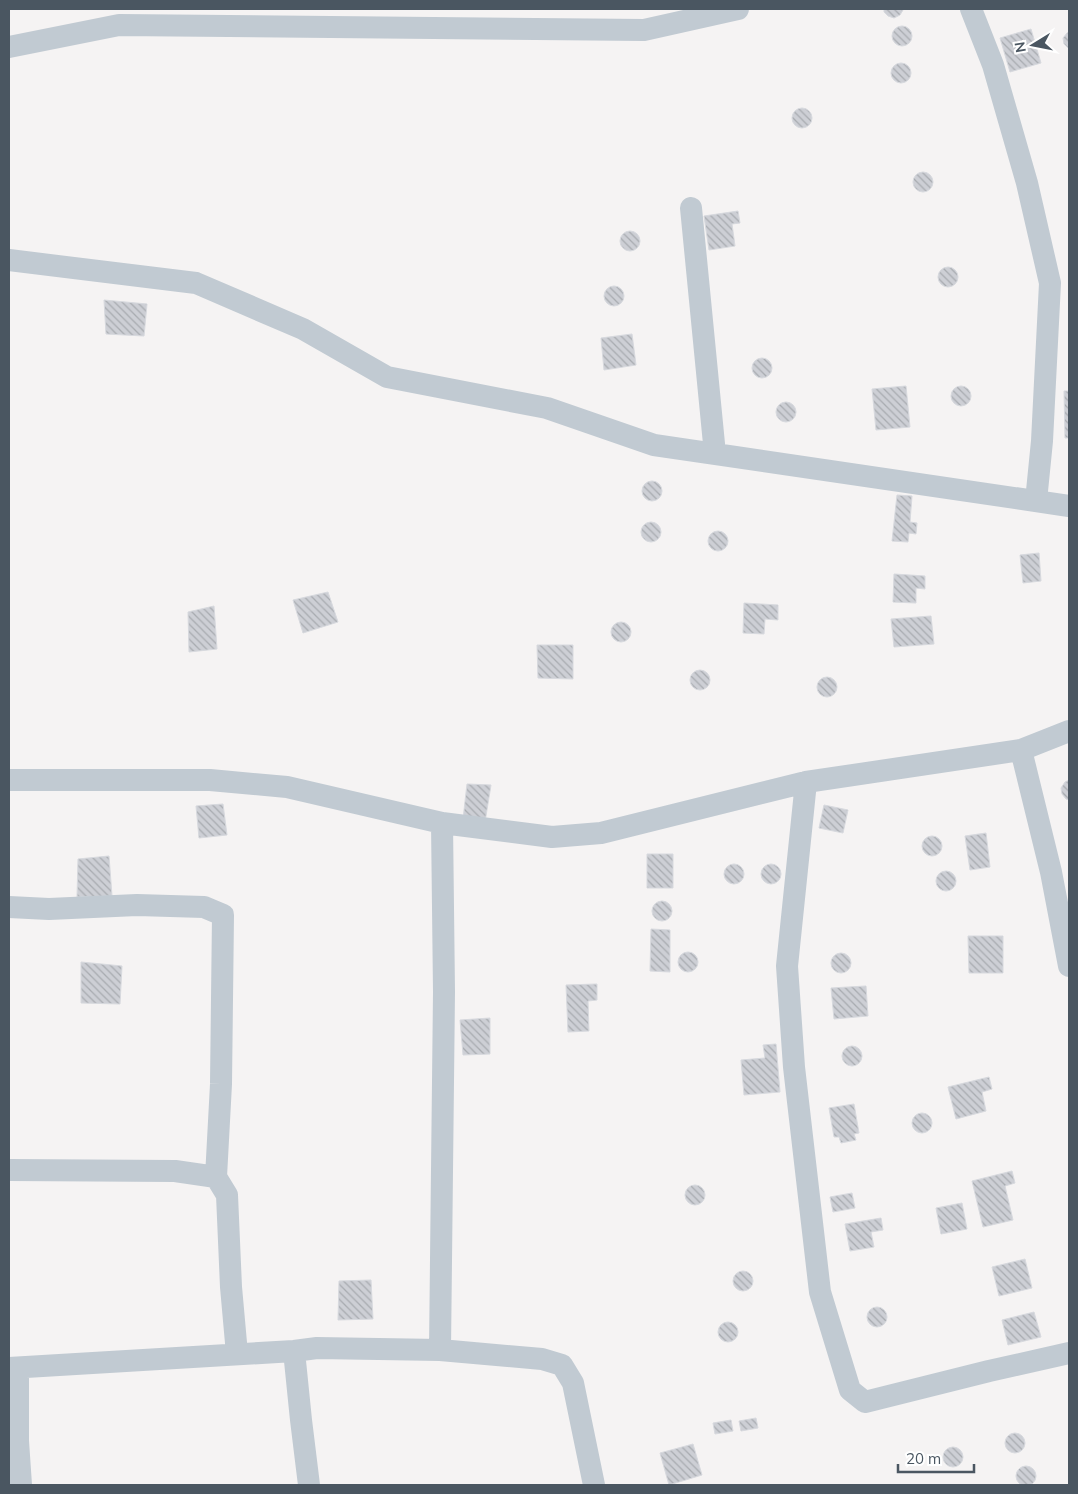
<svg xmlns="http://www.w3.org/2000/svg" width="1078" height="1494" viewBox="0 0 1078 1494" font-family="Mulish,sans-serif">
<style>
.building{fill:url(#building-back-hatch);stroke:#d7d9de}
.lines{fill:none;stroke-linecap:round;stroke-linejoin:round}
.street{stroke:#c1cad2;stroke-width:22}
</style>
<defs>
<pattern id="building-back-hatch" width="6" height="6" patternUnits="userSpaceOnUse" patternTransform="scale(1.25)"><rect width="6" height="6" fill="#cdcfd5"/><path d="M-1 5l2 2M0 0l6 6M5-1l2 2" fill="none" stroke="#a8abb0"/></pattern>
</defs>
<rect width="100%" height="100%" fill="#f5f3f3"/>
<path class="building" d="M 884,9 L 903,9 L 903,10 L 900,15 L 894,18 L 888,16 L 884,12 Z
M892 36a10 10 0 1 1 20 0a10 10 0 1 1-20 0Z
M 1031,29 L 1041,63 L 1010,72 L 1000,38 Z
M 1069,32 L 1069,49 L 1064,44 L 1063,38 L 1067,33 Z
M891 73a10 10 0 1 1 20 0a10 10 0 1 1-20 0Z
M792 118a10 10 0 1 1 20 0a10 10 0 1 1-20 0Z
M913 182a10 10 0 1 1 20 0a10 10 0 1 1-20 0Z
M 738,211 L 740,223 L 732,224 L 735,246 L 709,250 L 704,216 Z
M620 241a10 10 0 1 1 20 0a10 10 0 1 1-20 0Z
M938 277a10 10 0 1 1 20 0a10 10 0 1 1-20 0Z
M604 296a10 10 0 1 1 20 0a10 10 0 1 1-20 0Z
M 104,300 L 147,304 L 144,336 L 106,334 Z
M 632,334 L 636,365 L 604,370 L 601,338 Z
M752 368a10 10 0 1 1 20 0a10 10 0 1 1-20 0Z
M 906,386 L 910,427 L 876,430 L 872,389 Z
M951 396a10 10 0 1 1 20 0a10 10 0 1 1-20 0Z
M 1064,391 L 1069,391 L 1069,438 L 1065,438 Z
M776 412a10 10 0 1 1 20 0a10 10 0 1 1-20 0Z
M642 491a10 10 0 1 1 20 0a10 10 0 1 1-20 0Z
M 897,495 L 912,496 L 910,522 L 917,523 L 916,534 L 909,533 L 908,542 L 892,541 Z
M641 532a10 10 0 1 1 20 0a10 10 0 1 1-20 0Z
M708 541a10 10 0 1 1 20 0a10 10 0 1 1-20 0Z
M 1039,553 L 1041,581 L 1023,583 L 1020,555 Z
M 894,574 L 925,576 L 925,589 L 916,588 L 916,603 L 893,602 Z
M 328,592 L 338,622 L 303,633 L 293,600 Z
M 744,603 L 778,605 L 778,620 L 765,619 L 764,634 L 743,633 Z
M 214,606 L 217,649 L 189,652 L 188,612 Z
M 931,616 L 934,644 L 894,647 L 891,619 Z
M611 632a10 10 0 1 1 20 0a10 10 0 1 1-20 0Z
M 537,645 L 573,645 L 573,679 L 538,678 Z
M690 680a10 10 0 1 1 20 0a10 10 0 1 1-20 0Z
M817 687a10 10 0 1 1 20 0a10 10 0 1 1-20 0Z
M 1069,780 L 1069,800 L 1066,799 L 1062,794 L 1061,788 L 1065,782 Z
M 467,784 L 491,785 L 485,822 L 463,819 Z
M 223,804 L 227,835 L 199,838 L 196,806 Z
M 824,805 L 848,810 L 843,833 L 819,828 Z
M 986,833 L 990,867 L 970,870 L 965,836 Z
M922 846a10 10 0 1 1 20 0a10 10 0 1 1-20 0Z
M 647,854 L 673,854 L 673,888 L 647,888 Z
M 109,856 L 112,896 L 77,897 L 78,859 Z
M724 874a10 10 0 1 1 20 0a10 10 0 1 1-20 0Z
M761 874a10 10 0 1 1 20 0a10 10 0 1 1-20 0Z
M936 881a10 10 0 1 1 20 0a10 10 0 1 1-20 0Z
M652 911a10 10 0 1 1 20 0a10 10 0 1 1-20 0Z
M 651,929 L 670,930 L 670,972 L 650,971 Z
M 968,936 L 1003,936 L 1003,973 L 969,973 Z
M678 962a10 10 0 1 1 20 0a10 10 0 1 1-20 0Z
M831 963a10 10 0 1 1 20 0a10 10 0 1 1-20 0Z
M 81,962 L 122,966 L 120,1004 L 81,1003 Z
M 597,984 L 597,1000 L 588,1001 L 589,1031 L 568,1032 L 566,985 Z
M 866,986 L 868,1016 L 834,1019 L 831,988 Z
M 490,1018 L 490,1054 L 463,1055 L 460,1020 Z
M 776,1044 L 780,1092 L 744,1095 L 741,1060 L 765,1058 L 763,1045 Z
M842 1056a10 10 0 1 1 20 0a10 10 0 1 1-20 0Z
M 989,1077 L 992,1089 L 982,1092 L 986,1111 L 956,1119 L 948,1087 Z
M 854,1104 L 859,1133 L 854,1134 L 856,1140 L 841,1143 L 839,1137 L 834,1137 L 829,1108 Z
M912 1123a10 10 0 1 1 20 0a10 10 0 1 1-20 0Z
M 1012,1171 L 1015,1183 L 1005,1186 L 1013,1220 L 983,1227 L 972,1181 Z
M685 1195a10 10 0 1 1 20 0a10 10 0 1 1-20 0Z
M 852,1193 L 855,1208 L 833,1212 L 830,1197 Z
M 962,1203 L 967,1229 L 941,1234 L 936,1208 Z
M 881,1218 L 883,1230 L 871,1232 L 874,1247 L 850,1251 L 845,1224 Z
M 1025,1259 L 1032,1288 L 999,1296 L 992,1267 Z
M733 1281a10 10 0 1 1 20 0a10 10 0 1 1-20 0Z
M 371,1280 L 373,1319 L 338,1320 L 339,1281 Z
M867 1317a10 10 0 1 1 20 0a10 10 0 1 1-20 0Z
M 1034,1312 L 1041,1337 L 1008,1345 L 1002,1320 Z
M718 1332a10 10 0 1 1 20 0a10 10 0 1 1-20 0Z
M 756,1418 L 758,1428 L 741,1431 L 739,1421 Z
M 731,1420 L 733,1431 L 715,1434 L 713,1423 Z
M1005 1443a10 10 0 1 1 20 0a10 10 0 1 1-20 0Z
M 693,1444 L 702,1475 L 669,1485 L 660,1453 Z
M943 1457a10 10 0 1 1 20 0a10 10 0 1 1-20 0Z
M1016 1476a10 10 0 1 1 20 0a10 10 0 1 1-20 0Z"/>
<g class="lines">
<path class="street" d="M 971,9 L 993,65 L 1027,183 L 1050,283 L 1042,441 L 1036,501
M 9,47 L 119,25 L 644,30 L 738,9
M 691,208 L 715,454
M 9,260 L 196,283 L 303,329 L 387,377 L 547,408 L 654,445 L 1069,506
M 1021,750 L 1051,872 L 1069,966
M 9,780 L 210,780 L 287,787 L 442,823 L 552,837 L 601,833 L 806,782 L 1021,750 L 1069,731
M 806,782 L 787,966 L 794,1067 L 820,1292 L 850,1390 L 865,1402 L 989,1371 L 1069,1353
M 9,907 L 49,909 L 137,905 L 204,907 L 223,915 L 221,1084 L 216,1177
M 9,1170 L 175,1171 L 216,1177 L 227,1195 L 231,1287 L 237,1354
M 440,1350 L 444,992 L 442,823
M 294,1351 L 301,1420 L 309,1485
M 9,1368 L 294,1351 L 317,1348 L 440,1350 L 542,1359 L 562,1365 L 573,1383 L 594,1485
M 18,1368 L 18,1441 L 21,1485"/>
</g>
<rect width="1078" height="1494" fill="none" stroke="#4a5661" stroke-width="20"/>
<g transform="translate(1033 45) rotate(260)" stroke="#ffffff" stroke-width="4" paint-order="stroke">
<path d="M0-4L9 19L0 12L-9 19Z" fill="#4a5661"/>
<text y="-8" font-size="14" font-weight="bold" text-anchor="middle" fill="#4a5661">N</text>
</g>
<path d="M898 1464v8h76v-8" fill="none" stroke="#4a5661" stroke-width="2.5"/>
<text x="906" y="1464" font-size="15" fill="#4a5661" stroke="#ffffff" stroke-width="4" paint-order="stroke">20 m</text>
</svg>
